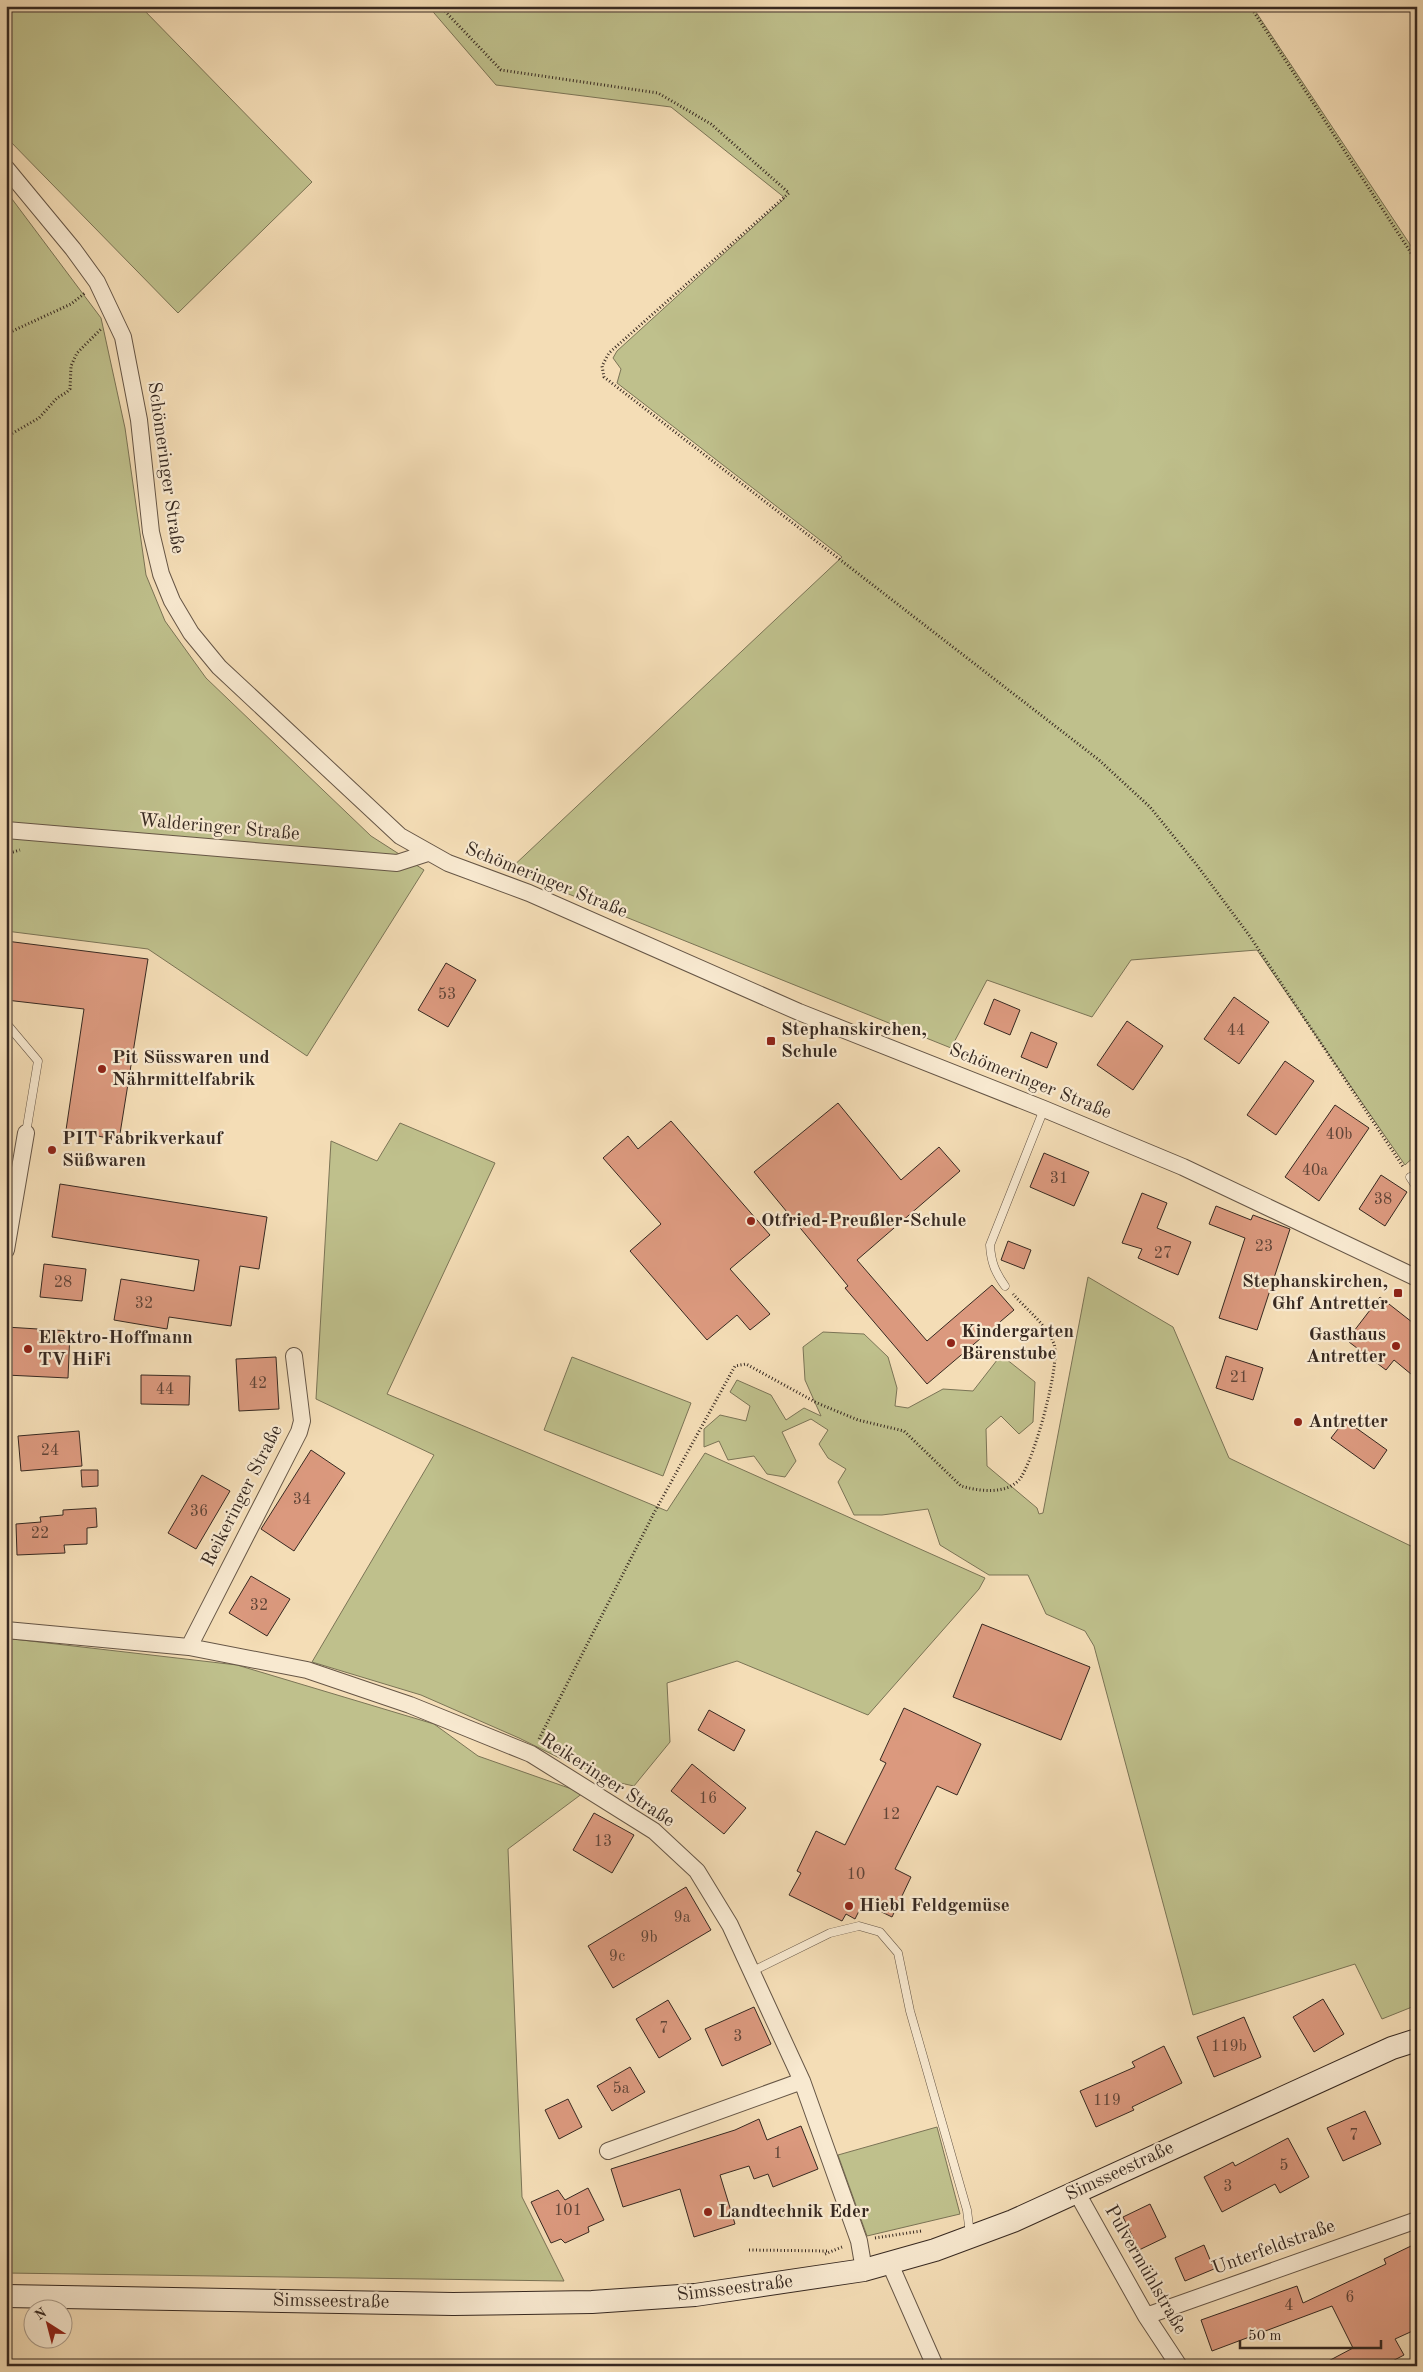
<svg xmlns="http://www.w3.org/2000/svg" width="1423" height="2372" viewBox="0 0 1423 2372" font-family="'Old Standard TT',serif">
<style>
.green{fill:#bfc08c;stroke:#7b7456}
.building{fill:#db997e;stroke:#372921}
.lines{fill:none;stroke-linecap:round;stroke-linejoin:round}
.service-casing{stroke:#665646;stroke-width:9}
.minor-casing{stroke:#665646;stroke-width:18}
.secondary-casing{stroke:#372921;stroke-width:24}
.path{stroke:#372921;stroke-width:3;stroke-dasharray:1 2.5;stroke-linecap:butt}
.service{stroke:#f8e9d0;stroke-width:8}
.minor{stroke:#f8e9d0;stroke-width:16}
.secondary{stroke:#f8e9d0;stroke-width:22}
.poi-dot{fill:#8f2418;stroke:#f8e9d0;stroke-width:2}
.labels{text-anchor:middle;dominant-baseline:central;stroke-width:4.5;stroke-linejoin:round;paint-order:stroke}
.number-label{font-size:16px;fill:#604538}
.street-label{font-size:19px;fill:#372921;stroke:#f8e9d0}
.poi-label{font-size:19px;font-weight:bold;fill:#372921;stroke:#f8e9d0;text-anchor:start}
</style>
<rect width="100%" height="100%" fill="#f4ddb6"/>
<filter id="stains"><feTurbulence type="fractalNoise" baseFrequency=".004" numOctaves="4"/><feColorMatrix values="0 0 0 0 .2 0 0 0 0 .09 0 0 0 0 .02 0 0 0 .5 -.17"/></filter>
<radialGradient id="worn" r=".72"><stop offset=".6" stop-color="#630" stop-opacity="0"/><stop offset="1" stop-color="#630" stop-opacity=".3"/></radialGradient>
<path class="green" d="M 6,6 L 140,6 L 312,182 L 178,313 L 6,137 Z
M 428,6 L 1252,6 L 1417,255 L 1417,743 L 1411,752 L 1417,759 L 1417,1154 L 1405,1165 L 1257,950 L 1131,960 L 1092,1017 L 987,980 L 951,1048 L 509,870 L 842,557 L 617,383 L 621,369 L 613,358 L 617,351 L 785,198 L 671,107 L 496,85 Z
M 6,191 L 101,318 L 125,428 L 146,575 L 165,621 L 206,678 L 371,836 L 424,870 L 307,1056 L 148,949 L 6,931 Z
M 400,1123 L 495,1163 L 387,1394 L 667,1511 L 705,1453 L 985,1578 L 979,1589 L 868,1715 L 737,1661 L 667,1683 L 670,1742 L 634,1786 L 602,1779 L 519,1738 L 421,1695 L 312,1662 L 434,1455 L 316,1399 L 331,1141 L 377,1161 Z
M 1088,1277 L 1173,1327 L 1229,1458 L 1415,1548 L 1417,1553 L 1417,2005 L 1382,2019 L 1355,1964 L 1193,2015 L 1094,1646 L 1085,1631 L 1046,1614 L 1028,1575 L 989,1575 L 940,1545 L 928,1509 L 882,1515 L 854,1515 L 838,1482 L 846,1469 L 828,1458 L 819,1444 L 828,1430 L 811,1419 L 782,1432 L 796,1461 L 785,1477 L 767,1474 L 754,1456 L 728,1460 L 719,1441 L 704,1447 L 704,1429 L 720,1415 L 746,1421 L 750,1406 L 730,1392 L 737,1380 L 771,1395 L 786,1420 L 804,1408 L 821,1416 L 805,1380 L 803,1347 L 823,1332 L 864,1334 L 888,1357 L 897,1388 L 895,1406 L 908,1408 L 943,1389 L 973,1391 L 1001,1355 L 1035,1382 L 1033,1422 L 1019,1434 L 1001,1416 L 986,1429 L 987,1466 L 1037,1508 L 1039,1514 L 1043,1513 Z
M 572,1357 L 691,1403 L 663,1476 L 544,1430 Z
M 13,1639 L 237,1665 L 434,1724 L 478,1756 L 583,1793 L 508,1849 L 522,2197 L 564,2281 L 6,2273 L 6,1640 Z
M 937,2127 L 960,2214 L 867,2236 L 838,2155 Z"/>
<path class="building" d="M 6,941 L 148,959 L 119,1140 L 66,1130 L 84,1009 L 6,1000 Z
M 446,963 L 476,980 L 448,1027 L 418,1010 Z
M 1234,997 L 1269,1022 L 1239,1064 L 1204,1039 Z
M 994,999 L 1020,1010 L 1010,1035 L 984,1024 Z
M 1127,1021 L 1163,1046 L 1133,1090 L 1097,1065 Z
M 1031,1032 L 1057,1043 L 1047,1068 L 1021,1057 Z
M 1285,1061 L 1314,1081 L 1276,1135 L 1247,1115 Z
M 838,1103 L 901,1180 L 939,1147 L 960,1171 L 857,1260 L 927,1341 L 992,1285 L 1014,1310 L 927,1384 L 845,1288 L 848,1286 L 754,1172 Z
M 1335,1105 L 1369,1128 L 1319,1201 L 1285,1177 Z
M 671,1121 L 770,1235 L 730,1269 L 770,1314 L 750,1330 L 737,1315 L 707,1340 L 630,1251 L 661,1224 L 603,1158 L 628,1136 L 638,1149 Z
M 1044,1153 L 1089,1172 L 1074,1206 L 1030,1187 Z
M 1381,1175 L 1407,1192 L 1385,1226 L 1359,1209 Z
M 60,1184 L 267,1217 L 259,1269 L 240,1266 L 231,1326 L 169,1317 L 167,1329 L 114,1320 L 121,1279 L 194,1291 L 199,1260 L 52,1237 Z
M 1142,1193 L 1167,1203 L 1157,1228 L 1191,1242 L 1178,1275 L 1138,1258 L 1142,1249 L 1122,1243 Z
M 1216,1206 L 1251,1220 L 1253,1215 L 1290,1229 L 1257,1330 L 1219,1318 L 1245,1238 L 1209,1224 Z
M 1008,1241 L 1031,1250 L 1024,1269 L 1001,1260 Z
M 44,1264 L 86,1269 L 82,1301 L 40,1297 Z
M 1380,1297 L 1417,1326 L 1417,1379 L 1394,1360 L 1386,1370 L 1349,1342 L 1357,1332 L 1354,1331 Z
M 6,1327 L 70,1331 L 68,1378 L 6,1375 Z
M 1226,1356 L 1263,1368 L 1253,1400 L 1216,1388 Z
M 276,1357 L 279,1409 L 239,1411 L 236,1359 Z
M 141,1375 L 190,1376 L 189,1405 L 141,1404 Z
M 1345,1420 L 1387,1450 L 1374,1469 L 1331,1438 Z
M 79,1431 L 82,1466 L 21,1471 L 18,1436 Z
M 311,1450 L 345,1473 L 294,1551 L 261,1529 Z
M 81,1470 L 98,1470 L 98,1486 L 82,1487 Z
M 202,1475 L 230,1491 L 196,1549 L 168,1533 Z
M 96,1508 L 97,1527 L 87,1528 L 87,1544 L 64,1545 L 65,1553 L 17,1555 L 16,1524 L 41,1522 L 40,1517 L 63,1515 L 63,1510 Z
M 251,1576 L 290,1599 L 267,1636 L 229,1613 Z
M 982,1624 L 1090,1667 L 1061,1740 L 953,1697 Z
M 904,1708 L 981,1744 L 957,1795 L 937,1786 L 895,1869 L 911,1877 L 892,1917 L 863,1903 L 855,1919 L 846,1914 L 842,1921 L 789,1895 L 801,1873 L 797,1871 L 816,1831 L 845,1845 L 886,1763 L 880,1760 Z
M 709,1710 L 745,1730 L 734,1751 L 698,1730 Z
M 692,1764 L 746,1808 L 724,1834 L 671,1791 Z
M 594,1813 L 634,1835 L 612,1873 L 573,1850 Z
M 686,1887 L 711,1930 L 613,1988 L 588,1946 Z
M 1323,1999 L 1344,2034 L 1314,2052 L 1293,2017 Z
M 668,2000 L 691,2039 L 659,2058 L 636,2019 Z
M 754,2007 L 771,2044 L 722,2066 L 705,2029 Z
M 1244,2017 L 1261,2057 L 1214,2077 L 1197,2037 Z
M 1164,2046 L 1182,2083 L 1132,2107 L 1134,2110 L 1096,2127 L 1080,2091 L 1135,2067 L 1132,2062 Z
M 630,2067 L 645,2092 L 612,2111 L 597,2086 Z
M 568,2099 L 582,2127 L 559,2139 L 545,2110 Z
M 1365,2111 L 1381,2144 L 1343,2161 L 1327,2128 Z
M 759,2119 L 767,2140 L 801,2126 L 818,2169 L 773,2187 L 768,2174 L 754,2179 L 749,2166 L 720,2175 L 735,2224 L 694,2237 L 680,2189 L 623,2207 L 611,2169 L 735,2130 Z
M 1288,2138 L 1309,2177 L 1280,2193 L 1275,2184 L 1222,2212 L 1204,2177 L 1233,2162 L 1235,2166 Z
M 588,2188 L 604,2220 L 588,2227 L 589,2232 L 565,2243 L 561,2239 L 551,2243 L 531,2202 L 558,2190 L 565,2200 Z
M 1150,2204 L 1166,2237 L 1139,2250 L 1123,2217 Z
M 1204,2245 L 1214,2269 L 1185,2281 L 1175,2258 Z
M 1411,2246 L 1417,2258 L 1417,2329 L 1395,2339 L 1404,2355 L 1383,2366 L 1319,2366 L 1353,2348 L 1332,2306 L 1212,2351 L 1201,2320 L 1297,2286 L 1303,2303 L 1386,2264 L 1384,2259 Z"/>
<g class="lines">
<g class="service-casing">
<path id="service" d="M 6,1023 L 38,1061 L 26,1133
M 1410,1177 L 1417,1188
M 1005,1286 C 995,1272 991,1262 990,1245 L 1044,1109
M 751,1972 L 830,1933 L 859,1926 L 880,1932 L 898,1953 L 910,2011 L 967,2210 L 970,2234"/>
</g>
<g class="minor-casing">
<path id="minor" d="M 6,168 L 73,249 L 97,282 L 123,337 L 139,420 L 151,532 L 161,574 L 172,601 L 191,633 L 219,667 L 400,836 L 448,863 L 529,893 L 799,1012 L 1044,1109 L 1183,1167 L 1417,1278
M 6,830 L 397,863 L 428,853
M 6,1250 L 26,1133
M 6,1630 L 189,1647 L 307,1670 L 410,1705 L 531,1754 L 654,1831 L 697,1871 L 730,1925 L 802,2081 L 859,2241 L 864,2270
M 189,1647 L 299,1432 L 302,1421 L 294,1356
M 608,2151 L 802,2081
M 1077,2193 L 1146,2316 L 1179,2366
M 890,2264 L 935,2366
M 1146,2316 L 1417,2220"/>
</g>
<g class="secondary-casing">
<path id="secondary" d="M 6,2296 L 453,2304 L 592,2302 L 695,2295 L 864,2270 L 935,2250 L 1013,2221 L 1392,2048 L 1417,2040"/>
</g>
<path class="path" d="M 440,6 L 501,70 L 658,93 L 711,124 L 789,193 L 609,353 L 602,366 L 604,377 L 1099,760 L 1150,807 L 1196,864 L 1249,935 L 1404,1168
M 1250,6 L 1417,262
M 6,334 L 71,304 L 85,293
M 6,437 L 39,418 L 57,398 L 67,392 L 70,389 L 71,366 L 77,353 L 101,329
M 6,854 L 20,850
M 539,1739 L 654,1513 L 735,1366 L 746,1364 L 817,1403 L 858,1420 L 904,1431 L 961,1486 C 978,1491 1005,1495 1019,1480 C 1033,1464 1061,1364 1054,1344 C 1047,1325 1026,1309 1013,1294
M 875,2238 L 921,2231
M 749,2250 L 829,2251
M 825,2254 L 842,2247"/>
<use href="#service" class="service"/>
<use href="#minor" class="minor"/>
<use href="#secondary" class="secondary"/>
</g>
<g class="poi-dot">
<rect x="766" y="1036" width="10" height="10" rx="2.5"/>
<circle cx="102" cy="1069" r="5"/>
<circle cx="52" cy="1150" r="5"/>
<circle cx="751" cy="1221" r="5"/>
<rect x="1393" y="1288" width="10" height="10" rx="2.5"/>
<circle cx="951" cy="1343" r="5"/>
<circle cx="1396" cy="1346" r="5"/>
<circle cx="28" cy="1349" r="5"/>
<circle cx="1298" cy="1422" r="5"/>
<circle cx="849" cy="1906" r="5"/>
<circle cx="708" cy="2212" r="5"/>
</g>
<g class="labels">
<g class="number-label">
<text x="447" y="995">53</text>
<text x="1236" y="1031">44</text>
<text x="1339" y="1135">40b</text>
<text x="1315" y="1171">40a</text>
<text x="1059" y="1179">31</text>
<text x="1383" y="1200">38</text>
<text x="1264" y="1247">23</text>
<text x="1163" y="1254">27</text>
<text x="63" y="1283">28</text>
<text x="144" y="1304">32</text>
<text x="1239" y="1378">21</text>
<text x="258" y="1384">42</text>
<text x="165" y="1390">44</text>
<text x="50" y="1451">24</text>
<text x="302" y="1500">34</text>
<text x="199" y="1512">36</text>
<text x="40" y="1534">22</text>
<text x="259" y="1606">32</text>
<text x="708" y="1799">16</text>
<text x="891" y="1815">12</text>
<text x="603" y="1842">13</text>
<text x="856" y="1875">10</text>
<text x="682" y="1918">9a</text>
<text x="649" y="1938">9b</text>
<text x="617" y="1957">9c</text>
<text x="664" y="2029">7</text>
<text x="738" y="2037">3</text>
<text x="1229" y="2047">119b</text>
<text x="621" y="2089">5a</text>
<text x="1107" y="2101">119</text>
<text x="1354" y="2136">7</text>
<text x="778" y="2154">1</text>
<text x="1284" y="2166">5</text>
<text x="1228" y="2187">3</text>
<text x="568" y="2211">101</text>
<text x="1350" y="2298">6</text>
<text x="1289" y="2306">4</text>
</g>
<g class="street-label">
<text transform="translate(165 468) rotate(82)">Schömeringer Straße</text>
<text transform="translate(219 828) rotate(5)">Walderinger Straße</text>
<text transform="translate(546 881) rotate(22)">Schömeringer Straße</text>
<text transform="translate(1030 1082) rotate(22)">Schömeringer Straße</text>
<text transform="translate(243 1496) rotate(-63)">Reikeringer Straße</text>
<text transform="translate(607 1781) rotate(33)">Reikeringer Straße</text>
<text transform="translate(1120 2172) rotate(-25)">Simsseestraße</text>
<text transform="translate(1274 2248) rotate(-20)">Unterfeldstraße</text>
<text transform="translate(1145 2270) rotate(60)">Pulvermühlstraße</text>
<text transform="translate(735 2289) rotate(-7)">Simsseestraße</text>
<text transform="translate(331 2302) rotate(1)">Simsseestraße</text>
</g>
<g class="poi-label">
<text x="781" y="1030">Stephanskirchen,<tspan x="781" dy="22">Schule</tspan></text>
<text x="112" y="1058">Pit Süsswaren und<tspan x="112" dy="22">Nährmittelfabrik</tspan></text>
<text x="62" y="1139">PIT Fabrikverkauf<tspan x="62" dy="22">Süßwaren</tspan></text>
<text x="761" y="1221">Otfried-Preußler-Schule</text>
<text x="1388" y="1282" text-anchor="end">Stephanskirchen,<tspan x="1388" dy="22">Ghf Antretter</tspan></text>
<text x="961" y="1332">Kindergarten<tspan x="961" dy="22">Bärenstube</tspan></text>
<text x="1386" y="1335" text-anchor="end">Gasthaus<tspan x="1386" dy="22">Antretter</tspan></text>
<text x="38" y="1338">Elektro-Hoffmann<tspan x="38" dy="22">TV HiFi</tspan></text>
<text x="1308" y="1422">Antretter</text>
<text x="859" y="1906">Hiebl Feldgemüse</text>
<text x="718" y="2212">Landtechnik Eder</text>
</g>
</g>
<rect width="1423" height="2372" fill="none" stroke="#f4ddb6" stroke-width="25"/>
<rect x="8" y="8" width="1408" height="2357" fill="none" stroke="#372921" stroke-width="2.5"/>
<rect x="12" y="12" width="1398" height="2347" fill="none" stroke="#372921"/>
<g transform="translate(48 2324) rotate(324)"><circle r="24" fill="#f8e9d0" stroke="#ab9c8a"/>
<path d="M0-4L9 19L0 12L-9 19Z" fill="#8f2418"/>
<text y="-8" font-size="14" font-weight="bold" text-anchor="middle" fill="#372921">N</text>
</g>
<path d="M1240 2340v8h141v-8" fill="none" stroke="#372921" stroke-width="2.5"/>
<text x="1248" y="2340" font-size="15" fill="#372921" stroke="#f8e9d0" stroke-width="4" paint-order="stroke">50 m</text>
<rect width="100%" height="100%" filter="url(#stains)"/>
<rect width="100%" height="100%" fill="url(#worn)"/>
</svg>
